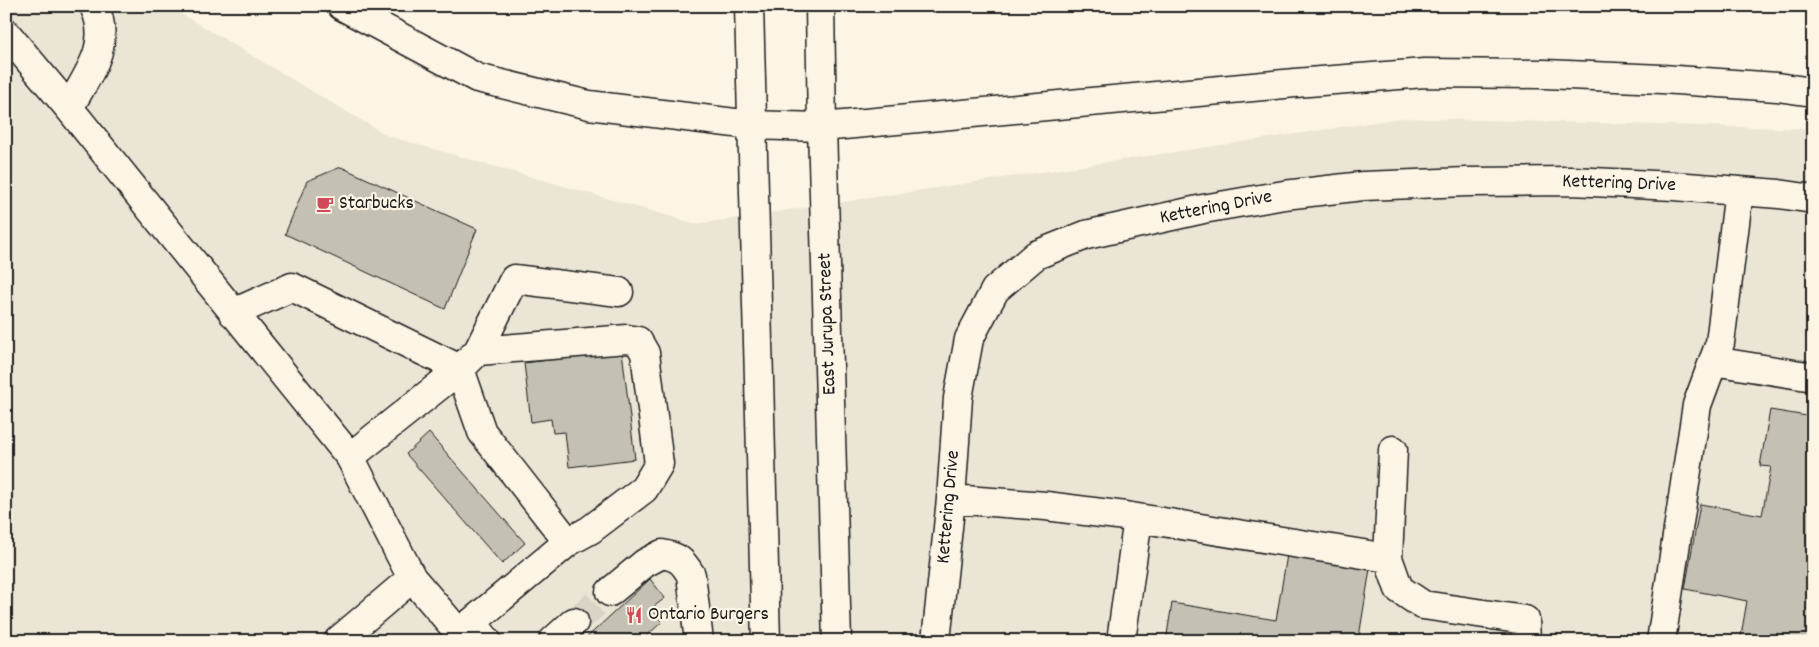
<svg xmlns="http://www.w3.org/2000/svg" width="1819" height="647" viewBox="0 0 1819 647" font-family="Dekko,sans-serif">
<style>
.built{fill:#ebe5d6}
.building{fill:#c4c0b3;stroke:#1c1c1c}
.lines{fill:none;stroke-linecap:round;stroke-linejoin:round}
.minor-tunnel{stroke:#dad4c7;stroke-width:28;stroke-dasharray:28 14;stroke-linecap:butt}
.minor-casing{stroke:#1c1c1c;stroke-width:31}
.major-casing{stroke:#1c1c1c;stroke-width:31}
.highway-casing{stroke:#1c1c1c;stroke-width:31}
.minor{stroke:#fcf5e5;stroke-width:28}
.major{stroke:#fcf5e5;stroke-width:28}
.highway{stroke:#fcf5e5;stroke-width:28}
.labels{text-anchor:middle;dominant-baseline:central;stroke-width:4.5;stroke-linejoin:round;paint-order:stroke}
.street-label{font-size:20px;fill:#1c1c1c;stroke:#fcf5e5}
.poi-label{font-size:20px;fill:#1c1c1c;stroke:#fcf5e5;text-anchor:start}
</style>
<rect width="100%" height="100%" fill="#fcf5e5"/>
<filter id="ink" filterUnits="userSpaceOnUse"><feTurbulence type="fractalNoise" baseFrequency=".02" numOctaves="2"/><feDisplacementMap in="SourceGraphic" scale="10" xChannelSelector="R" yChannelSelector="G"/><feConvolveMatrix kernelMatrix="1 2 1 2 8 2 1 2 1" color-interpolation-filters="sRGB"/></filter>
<g filter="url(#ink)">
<path class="built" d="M 6,6 L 168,6 L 388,136 L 697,224 L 1401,118 L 1813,129 L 1813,641 L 6,641 Z"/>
<path class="building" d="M 341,167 L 477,229 L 445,309 L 285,234 L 307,181 Z
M 622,351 L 635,459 L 569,467 L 565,432 L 553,433 L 551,419 L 531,422 L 524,363 Z
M 1770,410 L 1813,417 L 1813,641 L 1740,641 L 1747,601 L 1685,589 L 1700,504 L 1762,515 L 1771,467 L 1760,466 Z
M 429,433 L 525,543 L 502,564 L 406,454 Z
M 1287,555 L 1370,569 L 1359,637 L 1384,641 L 1166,641 L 1172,603 L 1276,620 Z
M 650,579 L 665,598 L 652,608 L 662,622 L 644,638 L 647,641 L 583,641 Z"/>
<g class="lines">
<path class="minor-tunnel" d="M 574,622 L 610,592"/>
<g class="minor-casing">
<path id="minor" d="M 6,33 L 69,108 L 350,457 L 412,578 L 459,633 L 459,641
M 69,108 C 87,75 113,45 94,6
M 233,313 L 292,287 L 460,369 L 478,351 L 514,279 L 619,292
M 478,351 L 627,339 L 638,341 L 645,353 L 659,464 L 644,489 L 590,530 L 568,542
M 1713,361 L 1813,377
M 1393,450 L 1388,558 L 1399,589 L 1423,605 L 1525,620 L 1526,641
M 350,457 L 460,369 L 482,432 L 568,542 L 459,633
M 951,499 L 1046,506 L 1125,516 L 1388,558
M 610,592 L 645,563 L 662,554 C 678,557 682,560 691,575 L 699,641
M 472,622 L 487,641
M 338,641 L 412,578
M 553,641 L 574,622
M 936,641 L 951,499 L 958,398 L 969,339 L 995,290 L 1036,255 L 1086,235 L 1203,209 L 1284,195 L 1363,186 L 1467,182 L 1572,181 L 1674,186 L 1779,194 L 1813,199
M 1121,641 L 1138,518
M 1661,641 L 1697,405 L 1720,343 L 1739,191"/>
</g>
<g class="major-casing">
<path id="major" d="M 749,6 L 766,641
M 820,6 L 822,127 L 837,641"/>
</g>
<g class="highway-casing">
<path id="highway" d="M 342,6 L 477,78 L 589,105 L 751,125 L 822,127 L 1295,83 L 1425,73 L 1545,74 L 1662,79 L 1777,87 L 1813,92"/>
</g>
<use href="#minor" class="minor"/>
<use href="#major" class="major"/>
<use href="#highway" class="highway"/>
</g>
</g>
<defs>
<g id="cafe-bare" transform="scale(1.35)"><path d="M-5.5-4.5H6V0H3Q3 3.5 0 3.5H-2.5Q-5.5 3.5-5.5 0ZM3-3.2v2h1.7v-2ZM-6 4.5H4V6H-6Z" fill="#d1495b" stroke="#fcf5e5" stroke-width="2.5" paint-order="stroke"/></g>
<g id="restaurant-bare" transform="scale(1.35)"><path d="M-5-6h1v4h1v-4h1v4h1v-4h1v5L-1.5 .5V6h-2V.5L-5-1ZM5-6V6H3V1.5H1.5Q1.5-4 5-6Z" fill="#d1495b" stroke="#fcf5e5" stroke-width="2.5" paint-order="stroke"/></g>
</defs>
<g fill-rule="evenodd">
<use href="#cafe-bare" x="325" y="204"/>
<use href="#restaurant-bare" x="634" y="615"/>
</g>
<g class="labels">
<g class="street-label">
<text transform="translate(1619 184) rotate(2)">Kettering Drive</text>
<text transform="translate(1216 208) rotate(-11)">Kettering Drive</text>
<text transform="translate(828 324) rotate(-92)">East Jurupa Street</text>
<text transform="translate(949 507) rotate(-85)">Kettering Drive</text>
</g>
<g class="poi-label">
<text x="339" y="204">Starbucks</text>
<text x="648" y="615">Ontario Burgers</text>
</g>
</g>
<rect width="1819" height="647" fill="none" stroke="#fcf5e5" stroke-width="25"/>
<rect x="12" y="12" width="1794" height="622" fill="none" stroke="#1c1c1c" stroke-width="2" filter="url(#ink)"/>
</svg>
